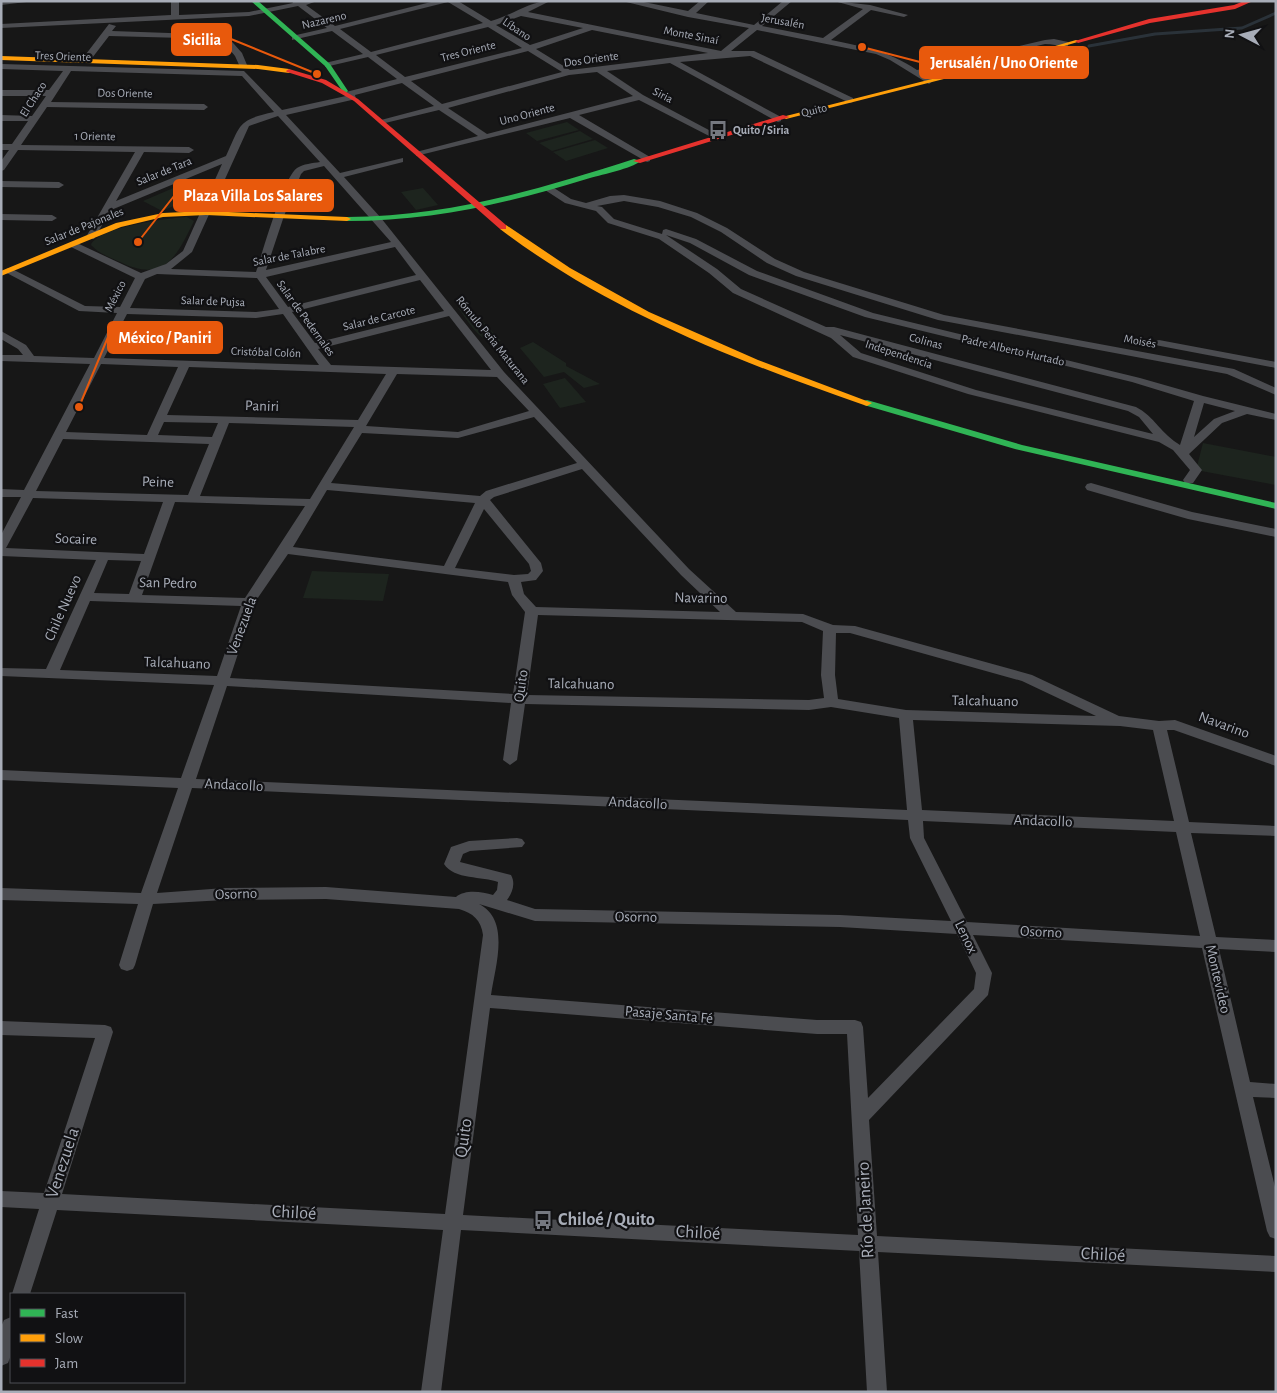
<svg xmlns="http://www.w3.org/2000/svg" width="1277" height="1393" viewBox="0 0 1277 1393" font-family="'Alegreya Sans',sans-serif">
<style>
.green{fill:#1d241e}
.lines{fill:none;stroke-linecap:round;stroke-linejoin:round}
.stream{stroke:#2a3239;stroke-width:3}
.street{fill:#4b4c50;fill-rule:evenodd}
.fast{fill:#30b455;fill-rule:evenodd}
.slow{fill:#ff9f0a;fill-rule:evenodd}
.jam{fill:#e5322d;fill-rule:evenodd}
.labels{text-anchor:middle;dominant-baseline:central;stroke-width:4.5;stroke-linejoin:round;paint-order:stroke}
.far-street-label{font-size:12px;fill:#a8adb8;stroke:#111113}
.far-poi-label{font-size:12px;font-weight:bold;fill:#a8adb8;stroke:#111113;text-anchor:start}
.street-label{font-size:15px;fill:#a8adb8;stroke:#111113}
.near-street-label{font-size:18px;fill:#a8adb8;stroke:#111113}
.near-poi-label{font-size:18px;font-weight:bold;fill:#a8adb8;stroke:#111113;text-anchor:start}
.leader{fill:none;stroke:#e8590c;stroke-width:2}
.callout-dot{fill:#e8590c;stroke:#111113;stroke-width:2}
.callout{fill:#e8590c;stroke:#e8590c;stroke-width:2}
.callout-label{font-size:16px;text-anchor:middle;font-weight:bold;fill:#fff}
</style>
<rect width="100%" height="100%" fill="#171717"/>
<path class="green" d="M 567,122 L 579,130 L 537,141 L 526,133 Z
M 580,131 L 593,139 L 552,151 L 539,143 Z
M 595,140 L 608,148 L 566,161 L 553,152 Z
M 185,183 L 206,192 L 162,211 L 143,201 Z
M 423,188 L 438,205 L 416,210 L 401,192 Z
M 187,217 L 194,221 C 176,258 164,284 118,261 C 109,257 98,253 91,245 C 98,227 169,218 187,217 Z
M 465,302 L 500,340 L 501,341 C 480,346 470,323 458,308 L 464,306 L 462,303 Z
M 533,342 L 566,363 L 566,366 L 600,384 L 584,388 L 564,372 L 544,377 L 520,348 Z
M 565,378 L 586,402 L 560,408 L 543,384 Z
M 1203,443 L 1276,457 L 1276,485 L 1196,470 Z
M 312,571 L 389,574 L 383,601 L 303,598 Z"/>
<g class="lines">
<path class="stream" d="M 1089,46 L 1155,34 L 1242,28 L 1276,13"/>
<path class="street" d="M 1,1 L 35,1 L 1,5 Z
M 171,1 L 179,1 L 179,15 L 249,12 L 293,3 L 292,1 L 317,1 L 306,5 L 335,26 L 435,1 L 458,1 L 491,21 C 511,16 529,1 550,1 L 528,12 L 721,51 L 749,28 L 688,17 L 622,1 L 639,1 L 688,11 L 700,1 L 709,1 L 696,13 L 754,25 L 783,1 L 792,1 L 762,26 L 823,38 L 863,9 L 834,1 L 870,5 L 908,15 L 904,17 L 871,10 L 831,40 C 865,47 888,51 917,70 L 1045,40 L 1054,39 L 1068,42 L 1068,46 C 1061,47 1053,44 1045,44 L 923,73 L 933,81 L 929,84 L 890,60 L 876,54 L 757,30 L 731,51 L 754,51 L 853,98 L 853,102 L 850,103 L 750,56 L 680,62 L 781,117 L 781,121 L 778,122 L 670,63 L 607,71 L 643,95 L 722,137 L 715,139 L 639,100 L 579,115 L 650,157 L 650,161 L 647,162 L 570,118 L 416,156 L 416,152 L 478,136 L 439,110 L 381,124 L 381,120 L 434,106 L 402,83 L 355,95 L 356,99 L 286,115 L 340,173 L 403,158 L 403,162 L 344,177 L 381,218 L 504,372 L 689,569 L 736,612 L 803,614 L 833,625 L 855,626 L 1032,675 L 1119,716 L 1159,721 L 1175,720 L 1276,756 L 1276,766 L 1174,730 L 1167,730 L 1189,822 L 1276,826 L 1276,836 L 1191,833 L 1216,937 L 1276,940 L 1276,952 L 1219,949 L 1250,1082 L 1276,1084 L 1276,1098 L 1253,1097 L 1276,1191 L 1276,1239 L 1270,1237 L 1267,1231 L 1202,948 L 973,935 L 992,973 L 988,995 L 869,1120 L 877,1236 L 1276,1256 L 1276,1272 L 878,1252 L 887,1392 L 867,1392 L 859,1251 L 461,1230 L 441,1392 L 421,1392 L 443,1230 L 57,1210 L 30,1294 L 12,1294 L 39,1209 L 1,1207 L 1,1191 L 44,1193 L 95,1038 L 1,1035 L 1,1021 L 105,1025 L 111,1027 L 113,1032 L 62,1194 L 445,1214 L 483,935 C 481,920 473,913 459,909 L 326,899 L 225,900 L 153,904 L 135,965 L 133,969 L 127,971 L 121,969 L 119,965 L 138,904 L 1,900 L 1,888 L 141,893 L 178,788 L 1,780 L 1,770 L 181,778 L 214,685 L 1,676 L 1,668 L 46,669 L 96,560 L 1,556 L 1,535 L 21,497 L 1,497 L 1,489 L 24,490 L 90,364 L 1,361 L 1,355 L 23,355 L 18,349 L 1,339 L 1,331 L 26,345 L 34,356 L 94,358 L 117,313 L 79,311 L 3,271 L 8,268 L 12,269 L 85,306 L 120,307 L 135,278 L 71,247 L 71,243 L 77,243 L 141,273 L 166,264 L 183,251 L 222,164 L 111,210 L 94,239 L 88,239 L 86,237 L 135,152 L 18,150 L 4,170 L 1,171 L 1,161 L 9,150 L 1,150 L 1,144 L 12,144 L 28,121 L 1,121 L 1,115 L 32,116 L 46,96 L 1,96 L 1,90 L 49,90 L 63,71 L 1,69 L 1,64 L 244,71 L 282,110 L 346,96 L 346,92 L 397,79 L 368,57 L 325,67 L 325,63 L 363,54 L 332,31 L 292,40 L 292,36 L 327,28 L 298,6 L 249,16 L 1,28 L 1,24 L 171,15 ZM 448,2 L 483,23 L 371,52 L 340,29 ZM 521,16 L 583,28 L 530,45 L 496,25 ZM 488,27 L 522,48 L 405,77 L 376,55 ZM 592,30 L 708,53 L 570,70 L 536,49 ZM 528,51 L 562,72 L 442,104 L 411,81 ZM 71,71 L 242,76 L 274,112 C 237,120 241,124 226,156 L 116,201 L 144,152 L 189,153 L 194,150 L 189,147 L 21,145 L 47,107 L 204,110 L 208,107 L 204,104 L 51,102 ZM 597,72 L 633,96 L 487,134 L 448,108 L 569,75 ZM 278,116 L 320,162 C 313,163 303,164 297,168 C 284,176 262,254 256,272 L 171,269 L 192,252 L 249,126 ZM 324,166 L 391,242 L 266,270 L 284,216 L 301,174 L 304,171 ZM 395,247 L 416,275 L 288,307 L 266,277 ZM 157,274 L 257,278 L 279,309 L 256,312 L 130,308 L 145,279 ZM 420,280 L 444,311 L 315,343 L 292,312 ZM 127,314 L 256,318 L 283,314 L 319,365 L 104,358 ZM 449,316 L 491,370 L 331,365 L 318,349 ZM 101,364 L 178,367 L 147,435 L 66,432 ZM 189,367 L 386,374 L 358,420 L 167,415 ZM 397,374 L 497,377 L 529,411 L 458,432 L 366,426 ZM 534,417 L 577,463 L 486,491 L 480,496 L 331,483 L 362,433 L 458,438 ZM 164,422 L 218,423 L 212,437 L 158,435 ZM 229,423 L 354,427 L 310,499 L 200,496 ZM 63,439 L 209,444 L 188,495 L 36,491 ZM 582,469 L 681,575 L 720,612 L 536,607 L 524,594 L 521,582 L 536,580 L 543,571 L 541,563 L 490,500 L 494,497 ZM 327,490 L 475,503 L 444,566 L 293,547 ZM 33,498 L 163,502 L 144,554 L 6,548 ZM 175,502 L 305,506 L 245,598 L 142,595 ZM 484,509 L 529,564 L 531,571 L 528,574 L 514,575 L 455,568 ZM 288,554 L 508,582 L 512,595 L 525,612 L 513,694 L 230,678 L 255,602 ZM 108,560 L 141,561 L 129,594 L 94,593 ZM 90,601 L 241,606 L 217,676 L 60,670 ZM 538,615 L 802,622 L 823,631 L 821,675 L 824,698 L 809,700 L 527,695 ZM 836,633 L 850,633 L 1022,681 L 1096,716 L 906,710 L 838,699 L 835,675 ZM 227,686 L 511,703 L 503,760 L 510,765 L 517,760 L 525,704 L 809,710 L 831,707 L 899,718 L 907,810 L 196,779 ZM 913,720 L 1120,726 L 1153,730 L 1174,821 L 922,810 ZM 192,788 L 908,820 L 910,838 L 951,921 L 840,915 L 535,909 L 507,900 C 512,893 516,884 511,875 L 460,862 L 463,854 L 470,851 L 522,847 L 525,843 L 522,839 L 517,838 L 469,841 L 451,847 L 444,864 C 454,880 483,876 498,882 L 497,890 L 493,895 C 482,892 466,889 456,897 L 326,887 L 225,888 L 157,893 ZM 923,821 L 1176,832 L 1200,936 L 967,922 L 924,838 ZM 479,904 L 535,921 L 840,927 L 957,934 L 976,973 L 974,989 L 868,1098 L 863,1027 L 861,1022 L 855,1020 L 817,1020 L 491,995 C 495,967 511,920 479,904 ZM 490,1008 L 817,1034 L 847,1034 L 858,1235 L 463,1215 Z
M 109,24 L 116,26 L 112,31 L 226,35 L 242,53 L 247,65 L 240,67 L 235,56 L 221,39 L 109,36 L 89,62 L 83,62 L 83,58 Z
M 1,181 L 59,182 L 64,185 L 59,188 L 1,187 Z
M 545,186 L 551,186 L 571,199 L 586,203 L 610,196 L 624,195 L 660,201 L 697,213 L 727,228 L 775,259 L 804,272 L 944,315 L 1234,369 L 1276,388 L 1276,395 L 1227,374 L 938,320 L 796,276 L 767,263 L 721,232 L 691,217 L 658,207 L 624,201 L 597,206 L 602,207 L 614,219 L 662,234 L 663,230 L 666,229 L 696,239 L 757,271 L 873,313 L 1140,378 L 1203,396 L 1276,414 L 1276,420 L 1247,414 L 1222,423 L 1189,454 L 1202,470 L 1193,483 L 1185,483 L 1183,480 L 1190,470 L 1173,450 L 1159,442 L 968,394 L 853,357 L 831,338 L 733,293 L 709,273 L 659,239 L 608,223 L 596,211 L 565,203 L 545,190 ZM 666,235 L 690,243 L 749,275 L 865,317 L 1132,382 L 1194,401 L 1180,445 C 1162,435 1154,416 1136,407 L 834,327 L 826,327 L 741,289 L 717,269 ZM 840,335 L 1128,411 L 1139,417 L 1153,434 L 976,390 L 861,353 ZM 1204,403 L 1235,411 L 1214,419 L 1194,437 Z
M 1,214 L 52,215 L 57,218 L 52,221 L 1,220 Z
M 1159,340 L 1276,362 L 1276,368 L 1155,345 L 1155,341 Z
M 1091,483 L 1192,512 L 1276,529 L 1276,537 L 1188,519 L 1087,490 L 1085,487 L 1087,484 Z
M 11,1317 L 11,1355 L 8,1363 L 1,1366 L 1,1327 L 4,1320 Z"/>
<path class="fast" d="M 251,1 L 258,1 L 330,64 L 348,91 L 347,92 L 343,92 L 325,66 Z
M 634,159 L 641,161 C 630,169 604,174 590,178 C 508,203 434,221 347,221 L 343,219 L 347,217 C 451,216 536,190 634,159 Z
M 867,400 L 1022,445 L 1276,503 L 1276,509 L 1015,449 L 864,405 L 864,401 Z"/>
<path class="slow" d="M 1076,40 L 1081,41 L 1007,63 L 786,119 L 782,117 L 1003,61 Z
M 1,56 L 258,65 L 289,69 L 292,71 L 289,73 L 258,69 L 1,60 Z
M 206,211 L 347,217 L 351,219 L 347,221 L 206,215 L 163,217 L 121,227 L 1,276 L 1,271 L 116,223 L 163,213 Z
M 500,225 L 506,225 L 570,268 L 649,312 L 758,360 L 872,403 L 867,406 L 864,405 C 737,361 608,311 500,229 Z"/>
<path class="jam" d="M 1244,1 L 1253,1 L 1235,9 L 1150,23 L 1078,43 L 1075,41 L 1149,19 L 1234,5 Z
M 289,69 L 326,80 L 358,99 L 506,225 L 506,229 L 500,229 L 354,101 L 322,83 L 287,72 L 286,71 Z
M 783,115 L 790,117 L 640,163 L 633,161 Z"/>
</g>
<defs>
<g id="bus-bare" transform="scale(1.5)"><path d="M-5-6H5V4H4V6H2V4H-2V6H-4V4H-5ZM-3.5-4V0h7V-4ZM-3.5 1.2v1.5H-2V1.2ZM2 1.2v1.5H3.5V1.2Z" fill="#757880" stroke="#111113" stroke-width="2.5" paint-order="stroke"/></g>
</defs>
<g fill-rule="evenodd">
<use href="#bus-bare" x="718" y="130"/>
<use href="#bus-bare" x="543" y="1220"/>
</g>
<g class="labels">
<g class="far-street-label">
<text transform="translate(324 20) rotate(-13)">Nazareno</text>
<text transform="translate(783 21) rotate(10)">Jerusalén</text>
<text transform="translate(517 29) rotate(34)">Líbano</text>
<text transform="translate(691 35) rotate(11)">Monte Sinaí</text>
<text transform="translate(468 51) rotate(-14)">Tres Oriente</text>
<text transform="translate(63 56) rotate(2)">Tres Oriente</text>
<text transform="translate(591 59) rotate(-8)">Dos Oriente</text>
<text transform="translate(125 93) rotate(1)">Dos Oriente</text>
<text transform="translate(663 95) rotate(27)">Siria</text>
<text transform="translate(33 99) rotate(-57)">El Chaco</text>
<text transform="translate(814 110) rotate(-14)">Quito</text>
<text transform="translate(527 114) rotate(-15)">Uno Oriente</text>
<text transform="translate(95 136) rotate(1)">1 Oriente</text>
<text transform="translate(164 171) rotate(-22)">Salar de Tara</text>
<text transform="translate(84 226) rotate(-22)">Salar de Pajonales</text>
<text transform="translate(289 255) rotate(-11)">Salar de Talabre</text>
<text transform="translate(115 296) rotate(-63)">México</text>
<text transform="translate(213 301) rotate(2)">Salar de Pujsa</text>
<text transform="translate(306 318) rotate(54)">Salar de Pedernales</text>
<text transform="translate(379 318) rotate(-14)">Salar de Carcote</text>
<text transform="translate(493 340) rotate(51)">Rómulo Peña Maturana</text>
<text transform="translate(926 341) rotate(15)">Colinas</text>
<text transform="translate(1140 341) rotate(10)">Moisés</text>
<text transform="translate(1013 350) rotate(13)">Padre Alberto Hurtado</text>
<text transform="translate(266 352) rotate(2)">Cristóbal Colón</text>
<text transform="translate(899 354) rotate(18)">Independencia</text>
</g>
<g class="far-poi-label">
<text x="733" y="130">Quito / Siria</text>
</g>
<g class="street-label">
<text transform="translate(262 406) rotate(2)">Paniri</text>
<text transform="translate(158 482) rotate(2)">Peine</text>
<text transform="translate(76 539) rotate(2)">Socaire</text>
<text transform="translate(168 583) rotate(1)">San Pedro</text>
<text transform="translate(701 598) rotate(1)">Navarino</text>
<text transform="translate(63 608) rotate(-66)">Chile Nuevo</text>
<text transform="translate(242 626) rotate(-70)">Venezuela</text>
<text transform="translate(177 663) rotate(2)">Talcahuano</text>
<text transform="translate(581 684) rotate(1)">Talcahuano</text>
<text transform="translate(521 686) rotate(-82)">Quito</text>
<text transform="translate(985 701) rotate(1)">Talcahuano</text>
<text transform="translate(1224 725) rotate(20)">Navarino</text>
<text transform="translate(234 785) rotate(3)">Andacollo</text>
<text transform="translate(638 803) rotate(3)">Andacollo</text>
<text transform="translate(1043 821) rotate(2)">Andacollo</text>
<text transform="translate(236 894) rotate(-2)">Osorno</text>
<text transform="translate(636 917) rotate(1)">Osorno</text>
<text transform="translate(1041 932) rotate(3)">Osorno</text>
<text transform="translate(966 937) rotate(64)">Lenox</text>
<text transform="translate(1218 979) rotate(77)">Montevideo</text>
<text transform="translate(669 1015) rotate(5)">Pasaje Santa Fé</text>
</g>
<g class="near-street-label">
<text transform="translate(464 1138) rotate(-82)">Quito</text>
<text transform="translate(63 1163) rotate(-72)">Venezuela</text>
<text transform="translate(866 1210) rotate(-93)">Río de Janeiro</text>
<text transform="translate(294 1213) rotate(3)">Chiloé</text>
<text transform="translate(698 1233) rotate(3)">Chiloé</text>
<text transform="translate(1103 1255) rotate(3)">Chiloé</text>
</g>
<g class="near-poi-label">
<text x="558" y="1220">Chiloé / Quito</text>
</g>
</g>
<path class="leader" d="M317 74L231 39M862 47L920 62M138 242L174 196M79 407L108 337"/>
<g class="callout-dot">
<circle cx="317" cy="74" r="5"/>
<circle cx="862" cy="47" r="5"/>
<circle cx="138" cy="242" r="5"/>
<circle cx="79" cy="407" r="5"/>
</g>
<g class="callout">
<rect x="172" y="24" width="59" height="31" rx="5"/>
<rect x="920" y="47" width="168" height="31" rx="5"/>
<rect x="174" y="180" width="159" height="31" rx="5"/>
<rect x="108" y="322" width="114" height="31" rx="5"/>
</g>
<g class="callout-label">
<text x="202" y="45">Sicilia</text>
<text x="1004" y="68">Jerusalén / Uno Oriente</text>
<text x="253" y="201">Plaza Villa Los Salares</text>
<text x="165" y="343">México / Paniri</text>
</g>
<rect width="1277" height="1393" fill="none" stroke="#a8adb8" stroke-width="5"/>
<rect x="10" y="1293" width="175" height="90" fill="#111113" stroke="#4d4f55"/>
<rect x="20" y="1309" width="25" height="8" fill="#30b455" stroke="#4d4f55"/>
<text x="55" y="1318" font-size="15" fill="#a8adb8">Fast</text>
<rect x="20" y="1334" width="25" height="8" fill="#ff9f0a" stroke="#4d4f55"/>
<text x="55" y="1343" font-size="15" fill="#a8adb8">Slow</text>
<rect x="20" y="1359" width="25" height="8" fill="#e5322d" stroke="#4d4f55"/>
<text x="55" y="1368" font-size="15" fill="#a8adb8">Jam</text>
<g transform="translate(1242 35) rotate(276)" stroke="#111113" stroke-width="4" paint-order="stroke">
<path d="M0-4L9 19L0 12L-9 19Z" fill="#a8adb8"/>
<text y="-8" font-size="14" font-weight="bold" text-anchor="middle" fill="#a8adb8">N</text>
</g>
</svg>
